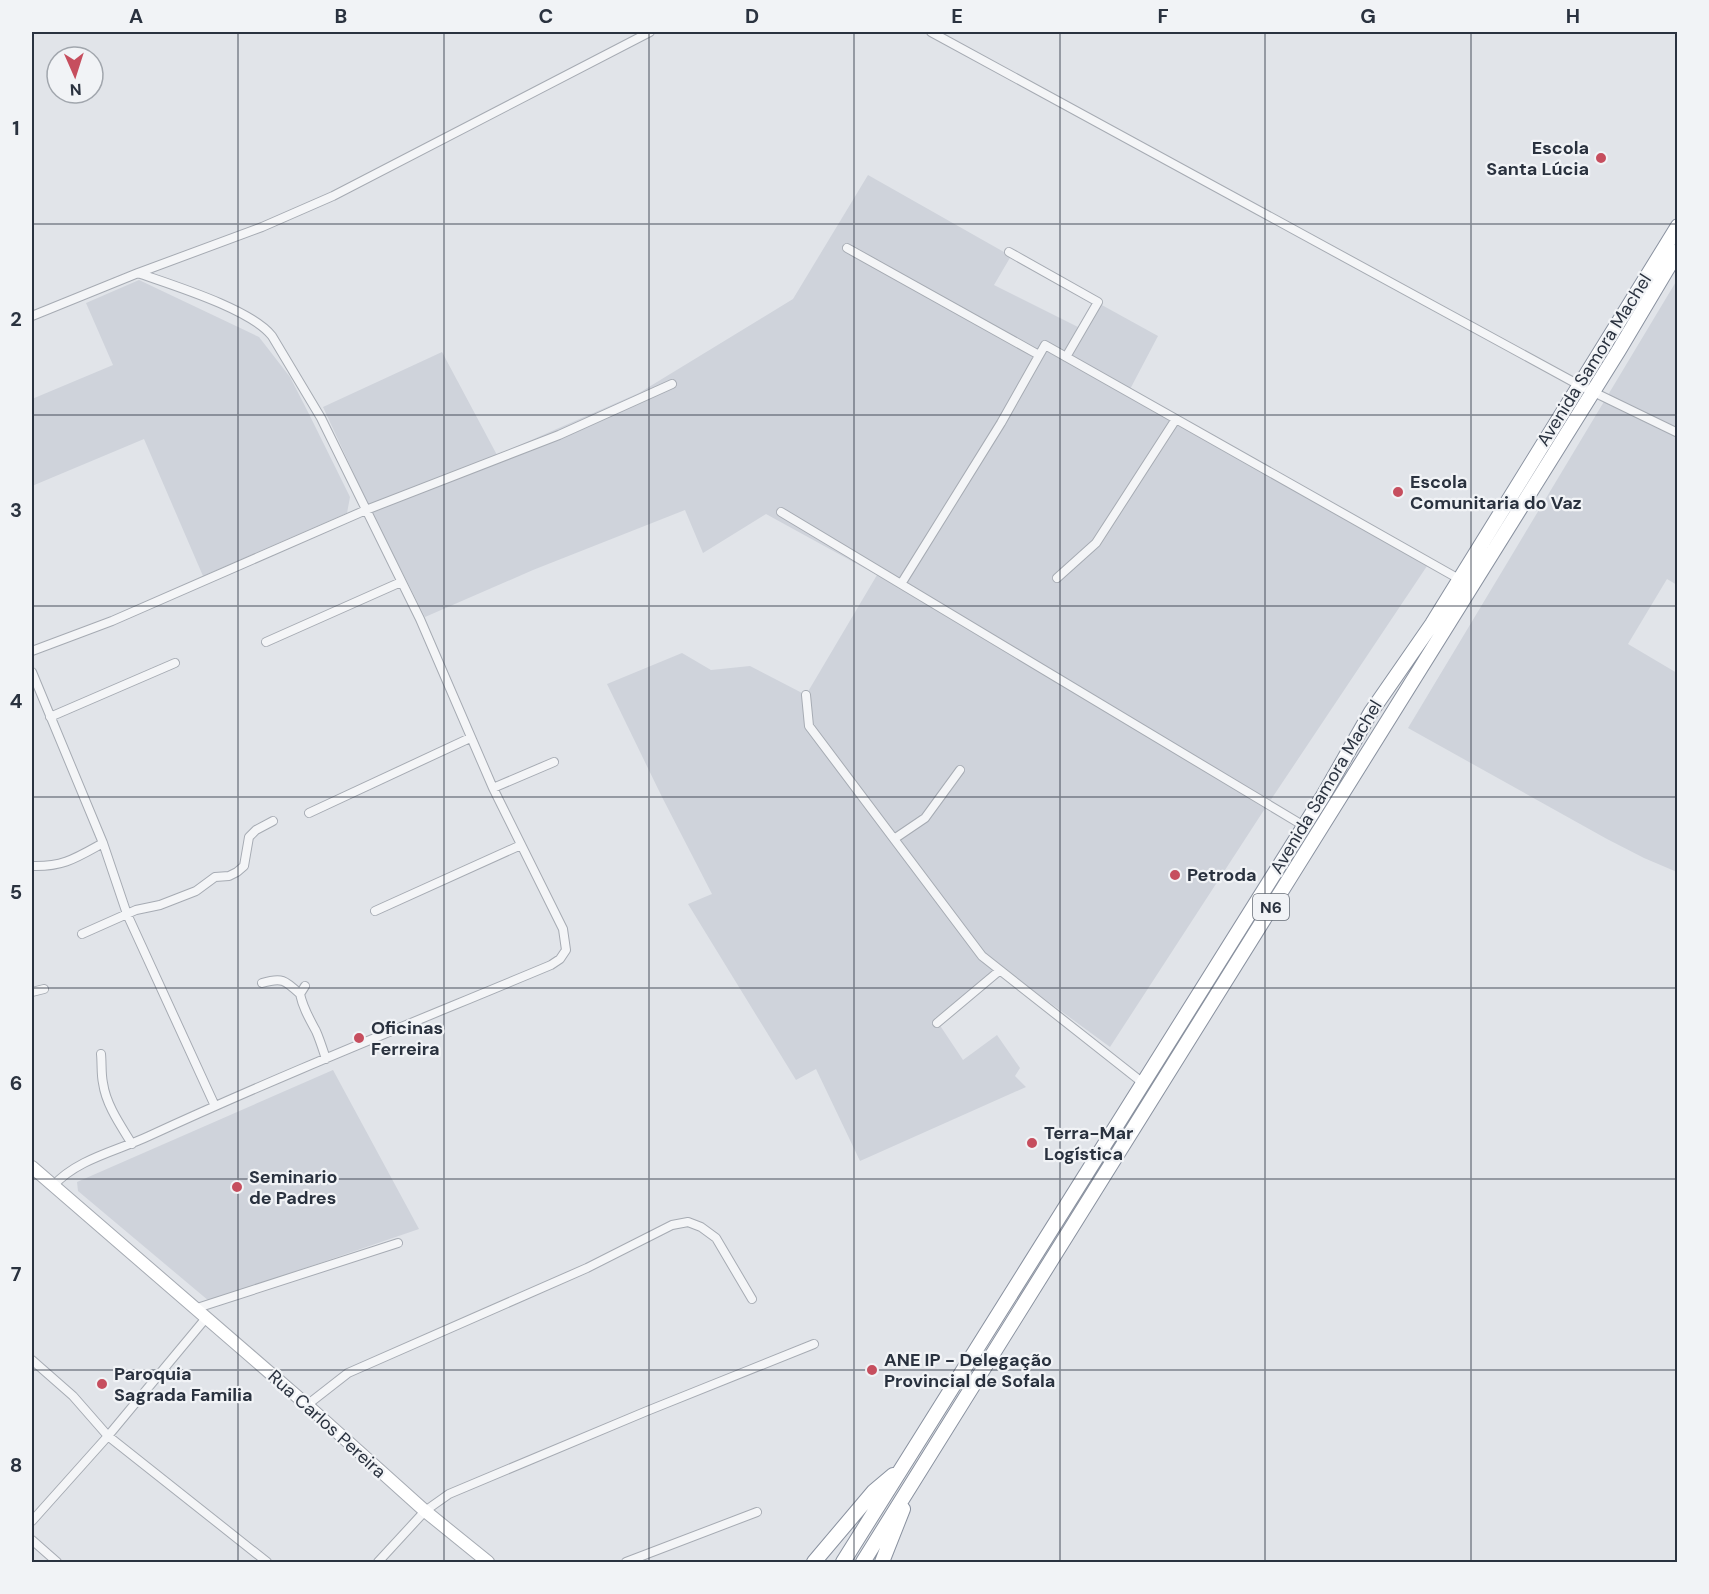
<svg xmlns="http://www.w3.org/2000/svg" width="1709" height="1594" viewBox="0 0 1709 1594" font-family="'DM Sans',sans-serif">
<style>
.built{fill:#cfd3db}
.lines{fill:none;stroke-linecap:round;stroke-linejoin:round}
.minor-casing{stroke:#a6abb3;stroke-width:10}
.secondary-casing{stroke:#a6abb3;stroke-width:14}
.trunk-casing{stroke:#89919f;stroke-width:16}
.minor{stroke:#f4f5f7;stroke-width:8}
.secondary{stroke:#fff;stroke-width:12}
.trunk{stroke:#fff;stroke-width:14}
.grid{fill:none;stroke:#2a323f;stroke-width:1.5;stroke-opacity:0.55}
.poi-dot{fill:#c64e5e;stroke:#f1f3f6;stroke-width:2}
.labels{text-anchor:middle;dominant-baseline:central;stroke-width:4.5;stroke-linejoin:round;paint-order:stroke}
.shield{fill:#f1f3f6;stroke:#666c76;stroke-width:1.5}
.shield-label{font-size:16px;font-weight:bold;fill:#2a323f}
.poi-label{font-size:18px;font-weight:bold;fill:#2a323f;stroke:#f1f3f6;text-anchor:start}
.street-label{font-size:18px;fill:#2a323f;stroke:#f1f3f6}
.neatline{fill:none;stroke:#2a323f;stroke-width:2}
.grid-label{font-size:20px;text-anchor:middle;font-weight:bold;fill:#2a323f}
</style>
<rect width="100%" height="100%" fill="#e1e4e9"/>
<path class="built" d="M 868,175 L 1011,256 L 994,285 L 1082,329 L 1100,304 L 1158,336 L 1127,395 L 1315,499 L 1427,566 L 1264,810 L 1110,1047 L 1001,967 L 935,1018 L 963,1060 L 997,1035 L 1020,1068 L 1015,1076 L 1026,1087 L 860,1161 L 816,1069 L 796,1080 L 688,904 L 712,894 L 662,797 L 607,684 L 682,653 L 711,670 L 750,666 L 806,695 L 877,575 L 766,514 L 703,553 L 685,510 L 533,570 L 425,617 L 366,500 L 323,407 L 442,352 L 497,455 L 639,393 L 793,299 Z
M 139,280 L 259,337 L 290,377 L 309,414 L 350,497 L 347,513 L 203,576 L 144,439 L 32,486 L 32,399 L 113,365 L 86,303 Z
M 1677,280 L 1677,585 L 1667,579 L 1628,644 L 1677,673 L 1677,872 L 1644,858 L 1607,839 L 1408,728 Z
M 333,1070 L 419,1229 L 209,1301 L 78,1191 L 77,1182 Z"/>
<g class="lines">
<g class="minor-casing">
<path id="minor" d="M 931,32 L 1579,385 L 1678,433
M 847,248 L 1039,355
M 1009,252 L 1098,302 L 1066,357
M 32,316 L 138,273 L 262,227 L 333,196 L 650,32
M 781,512 L 1304,826
M 1057,578 L 1096,543 L 1176,419
M 901,584 L 1001,423 L 1045,345 L 1459,579
M 266,642 L 401,582
M 32,651 L 112,621 L 366,510 L 559,435 L 672,384
M 32,672 L 103,843 L 127,914 L 215,1106
M 806,695 L 809,726 L 982,956 L 1143,1083
M 50,717 L 175,663
M 493,788 L 554,762
M 309,813 L 470,738
M 894,839 L 925,818 L 960,770
M 32,866 C 63,867 76,858 103,843
M 375,911 L 521,845
M 82,934 L 136,910 L 160,905 L 196,891 L 215,877 L 229,876 L 237,872 L 244,866 L 249,837 L 256,830 L 273,821
M 262,983 C 282,977 285,980 300,994
M 305,986 L 300,994 C 303,1008 309,1018 316,1031 C 320,1040 323,1050 326,1059
M 32,992 L 44,989
M 937,1023 L 999,971
M 101,1054 C 102,1064 101,1074 103,1083 C 106,1105 121,1126 132,1144
M 53,1186 C 77,1159 117,1151 149,1136 C 281,1075 417,1021 551,965 L 560,959 L 566,950 L 563,929 L 493,788 L 420,619 L 321,418 L 272,336 C 251,309 172,285 138,273
M 194,1309 L 398,1243
M 32,1360 L 73,1396 L 108,1436 L 267,1562
M 307,1405 L 348,1373 L 587,1268 L 672,1225 L 688,1222 L 701,1227 L 716,1238 L 752,1299
M 32,1521 L 108,1436 L 206,1318
M 32,1540 L 57,1562
M 378,1562 L 425,1511 L 449,1494 L 647,1411 L 814,1344
M 626,1562 L 757,1512"/>
</g>
<g class="secondary-casing">
<path id="secondary" d="M 32,1167 L 307,1405 L 425,1511 L 488,1562"/>
</g>
<g class="trunk-casing">
<path id="trunk" d="M 814,1562 L 874,1491 L 893,1475
M 843,1562 L 1323,796 L 1371,712 L 1432,624 L 1678,226
M 863,1562 L 1619,350 L 1678,251
M 882,1562 L 903,1509"/>
</g>
<use href="#minor" class="minor"/>
<use href="#secondary" class="secondary"/>
<use href="#trunk" class="trunk"/>
</g>
<path class="grid" d="M 238,32 L 238,1562M 444,32 L 444,1562M 649,32 L 649,1562M 854,32 L 854,1562M 1060,32 L 1060,1562M 1265,32 L 1265,1562M 1471,32 L 1471,1562M 32,224 L 1678,224M 32,415 L 1678,415M 32,606 L 1678,606M 32,797 L 1678,797M 32,988 L 1678,988M 32,1179 L 1678,1179M 32,1370 L 1678,1370"/>
<g class="poi-dot">
<circle cx="1601" cy="158" r="6"/>
<circle cx="1398" cy="492" r="6"/>
<circle cx="1175" cy="875" r="6"/>
<circle cx="359" cy="1038" r="6"/>
<circle cx="1032" cy="1143" r="6"/>
<circle cx="237" cy="1187" r="6"/>
<circle cx="872" cy="1370" r="6"/>
<circle cx="102" cy="1384" r="6"/>
</g>
<g class="labels">
<rect class="shield" x="1253" y="894" width="36" height="26" rx="4.5"/>
<g class="shield-label">
<text x="1271" y="907">N6</text>
</g>
<g class="poi-label">
<text x="1589" y="148" text-anchor="end">Escola<tspan x="1589" dy="21">Santa Lúcia</tspan></text>
<text x="1410" y="482">Escola<tspan x="1410" dy="21">Comunitaria do Vaz</tspan></text>
<text x="1187" y="875">Petroda</text>
<text x="371" y="1028">Oficinas<tspan x="371" dy="21">Ferreira</tspan></text>
<text x="1044" y="1133">Terra-Mar<tspan x="1044" dy="21">Logística</tspan></text>
<text x="249" y="1177">Seminario<tspan x="249" dy="21">de Padres</tspan></text>
<text x="884" y="1360">ANE IP - Delegação<tspan x="884" dy="21">Provincial de Sofala</tspan></text>
<text x="114" y="1374">Paroquia<tspan x="114" dy="21">Sagrada Familia</tspan></text>
</g>
<g class="street-label">
<text transform="translate(1594 360) rotate(-58)">Avenida Samora Machel</text>
<text transform="translate(1326 787) rotate(-59)">Avenida Samora Machel</text>
<text transform="translate(327 1424) rotate(42)">Rua Carlos Pereira</text>
</g>
</g>
<rect width="1709" height="1594" fill="none" stroke="#f1f3f6" stroke-width="66"/>
<g transform="translate(75 75) rotate(177)"><circle r="28" fill="#f1f3f6" stroke="#a1a6ad" stroke-width="1.5"/>
<path d="M0-4.5L10 22L0 15L-10 22Z" fill="#c64e5e"/>
<text y="-9" font-size="16" font-weight="bold" text-anchor="middle" fill="#2a323f">N</text>
</g>
<rect x="33" y="33" width="1643" height="1528" class="neatline"/>
<g class="grid-label">
<text x="136" y="23">A</text>
<text x="341" y="23">B</text>
<text x="546" y="23">C</text>
<text x="752" y="23">D</text>
<text x="957" y="23">E</text>
<text x="1163" y="23">F</text>
<text x="1368" y="23">G</text>
<text x="1573" y="23">H</text>
<text x="16" y="135">1</text>
<text x="16" y="326">2</text>
<text x="16" y="517">3</text>
<text x="16" y="708">4</text>
<text x="16" y="899">5</text>
<text x="16" y="1090">6</text>
<text x="16" y="1281">7</text>
<text x="16" y="1472">8</text>
</g>
</svg>
